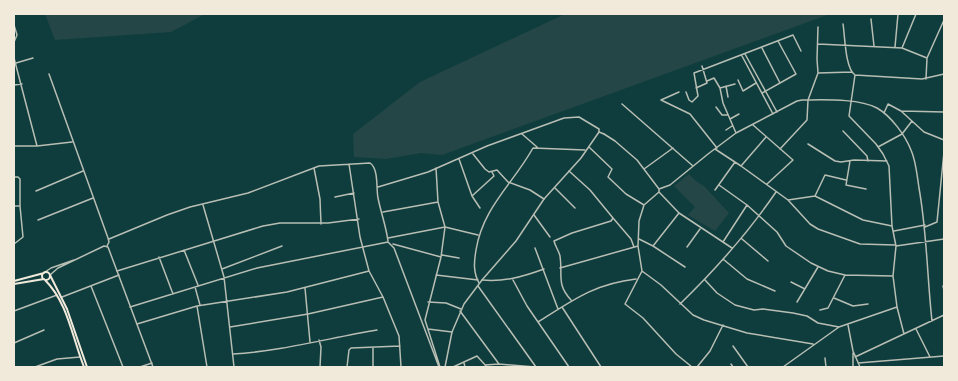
<svg xmlns="http://www.w3.org/2000/svg" width="958" height="381" viewBox="0 0 958 381" font-family="Karla,sans-serif">
<style>
.green{fill:#244646}
.lines{fill:none;stroke-linecap:round;stroke-linejoin:round}
.minor{stroke:#b8beb3;stroke-width:1.5}
.tertiary{stroke:#b8beb3;stroke-width:1.5}
.secondary{stroke:#f1e9da;stroke-width:2}
</style>
<rect width="100%" height="100%" fill="#0f3d3e"/>
<path class="green" d="M 45,14 L 205,14 L 171,32 L 55,40 Z
M 565,14 L 830,14 L 442,155 L 421,153 L 386,159 L 354,157 L 353,134 L 420,82 Z
M 689,174 L 696,181 L 704,186 L 729,213 L 715,231 L 688,215 L 695,207 L 674,186 Z"/>
<g class="lines">
<path class="minor" d="M 871,19 L 874,46
M 843,24 C 845,36 845,68 855,75 L 849,116 L 876,144 L 883,154 L 889,166 L 892,226 L 896,246 L 893,276 L 897,307 L 904,334
M 14,25 L 17,35 L 14,42
M 818,44 L 902,48 L 927,58
M 895,47 L 898,14
M 762,48 L 780,83
M 902,48 L 916,14
M 745,54 L 777,112
M 742,56 L 773,114
M 14,58 L 37,146
M 16,63 L 33,58
M 818,73 L 852,72
M 49,74 L 108,238 L 109,242 L 107,246
M 855,75 L 922,79 L 944,74
M 926,79 L 927,58 L 944,20
M 738,80 L 743,91 L 756,83
M 707,81 L 714,78 L 720,88
M 735,84 L 720,88 L 723,103 L 736,133
M 14,85 L 22,84
M 726,86 L 728,97
M 696,88 L 707,83 L 702,66
M 679,92 L 661,100 L 690,114 L 717,148
M 686,92 L 689,100 L 692,102 L 698,96 L 694,73 L 793,35 L 801,51
M 762,93 L 796,74 L 778,41
M 622,104 L 693,166
M 716,107 L 722,115 L 728,115
M 901,111 L 944,112
M 884,113 L 888,104 L 901,111 L 924,132 L 944,140
M 730,119 L 739,114
M 753,125 L 793,160 L 767,184
M 726,130 L 732,126
M 843,131 L 867,156 L 868,161
M 522,134 L 537,147
M 604,134 L 615,141 L 637,160 L 659,189 L 659,192 L 679,213 L 732,248
M 808,144 L 835,161 L 841,162 L 854,160 L 887,161
M 14,146 L 37,146 L 72,142
M 589,147 L 612,169 L 608,177 L 626,194 L 644,205
M 878,147 L 902,134 L 912,121
M 715,149 L 741,166 L 788,200 L 810,224 L 818,229 L 860,244 L 895,245
M 780,149 L 807,120 L 808,100 L 818,73 L 817,59 L 818,27
M 473,154 L 485,169 L 489,172 L 497,170 L 508,182 L 530,190 L 544,199
M 459,159 L 472,196 L 480,208
M 850,161 L 846,185 L 866,189
M 349,164 L 360,237 L 369,271 L 383,297 L 399,336 L 401,367
M 741,166 L 766,137
M 314,168 L 320,199 L 321,224
M 436,168 L 438,202 L 445,227 L 441,257 L 425,320 L 440,367
M 644,169 L 673,148
M 569,171 L 590,190 L 613,218 L 611,221 L 572,233 L 554,241 C 555,246 559,251 560,256 C 563,275 556,284 571,300
M 14,177 L 18,177 L 20,179 L 20,206 L 23,237 L 14,244
M 719,185 L 747,205 L 777,232 L 786,246 L 811,263 L 828,271 L 845,275 L 893,276
M 378,187 L 428,172 L 487,146 L 564,118 L 579,117 L 599,129 L 599,132
M 555,188 L 575,208
M 659,189 L 670,185 L 708,154 L 736,133 L 797,101 L 802,100 C 823,100 858,98 877,108 C 891,116 905,135 911,150 C 916,161 917,175 919,188 C 927,232 927,276 932,321
M 715,190 L 735,162
M 36,191 L 83,171
M 659,192 L 644,205 L 639,221 L 638,246 L 642,271 L 625,304 L 643,318 L 676,354 L 692,367
M 472,196 L 494,176 L 492,172
M 815,196 L 825,175 L 846,180
M 335,197 L 354,193
M 788,200 L 815,196 L 863,220 L 892,226
M 203,205 L 224,277 L 234,367
M 14,206 L 20,206
M 383,212 L 438,202
M 534,215 L 550,237
M 613,218 L 631,239 L 634,247
M 38,220 L 93,198
M 925,227 L 937,222 L 944,152
M 894,231 L 925,225
M 388,238 L 445,227 L 478,235
M 109,239 L 167,215 L 190,207 L 248,193 L 319,166 L 370,163 C 379,169 376,189 378,198 C 381,213 386,226 388,241
M 639,239 L 653,246 L 685,267
M 742,239 L 768,261
M 723,242 L 747,205
M 393,244 L 441,257
M 653,246 L 679,213
M 896,246 L 944,239
M 687,247 L 700,229
M 535,248 L 558,309
M 184,250 L 198,285
M 442,255 L 459,258
M 159,257 L 173,294
M 723,259 L 747,279 L 775,291
M 560,268 L 638,246
M 222,269 L 282,246
M 117,271 L 263,226 L 280,223 L 328,223 L 359,219
M 642,271 L 661,285 L 693,315 L 704,320 L 747,333 L 813,344
M 436,275 L 478,280
M 482,280 C 504,282 522,277 544,269
M 513,280 L 527,306 L 569,367
M 705,280 L 717,293 L 735,305 L 754,310 L 763,309 L 793,313 L 807,316 L 818,323 L 839,327
M 791,282 L 805,289
M 479,283 C 473,272 474,262 476,250 C 483,207 513,184 533,148 L 585,150
M 91,286 L 123,367
M 478,286 L 536,367
M 943,286 L 944,290
M 195,287 L 200,305
M 305,288 L 310,342
M 62,297 L 119,275
M 834,298 L 853,306 L 868,304
M 428,302 L 446,303 L 461,309
M 797,302 L 818,267
M 680,304 C 716,269 748,233 776,192
M 197,306 L 207,367
M 130,307 L 257,268 L 388,242 L 394,248 L 439,367
M 562,307 L 601,367
M 820,310 L 828,308 L 845,275
M 14,311 L 57,295
M 460,311 L 499,364
M 538,322 C 573,300 594,284 636,279
M 137,324 L 197,306 L 287,292 L 369,271
M 848,325 L 853,351 L 860,367
M 230,327 L 308,314 L 383,297
M 428,329 L 452,332
M 916,329 L 930,357
M 319,340 L 321,347 L 320,367
M 14,343 L 44,330
M 733,346 L 748,367
M 373,347 L 373,367
M 233,354 C 282,351 329,338 377,330
M 855,357 L 944,315
M 825,358 L 826,367
M 464,363 L 465,367
M 858,363 L 944,356
M 731,364 L 733,367
M 485,365 L 499,364 L 535,367
M 35,367 L 57,359 L 80,357
M 140,367 L 152,363
M 347,367 L 349,350 L 351,348 L 400,346
M 453,367 L 477,356 L 487,367
M 697,367 L 710,351 L 723,325
M 783,367 L 839,327 L 897,307
M 853,367 L 853,353"/>
<path class="tertiary" d="M 45,272 L 51,268 L 74,260
M 50,275 L 58,268 L 104,246 L 108,247 L 153,367
M 445,367 L 452,332 L 464,304 L 482,280 L 516,241 L 544,199 L 581,158 L 599,132 L 604,134"/>
<path class="secondary" d="M42 276a4 4 0 1 1 8 0a4 4 0 1 1-8 0Z
M 50,275 L 67,309 L 87,367
M 45,280 C 68,303 72,337 84,367
M 14,281 L 44,273
M 14,284 L 44,279"/>
</g>
<rect width="958" height="381" fill="none" stroke="#f1e9da" stroke-width="30"/>
</svg>
